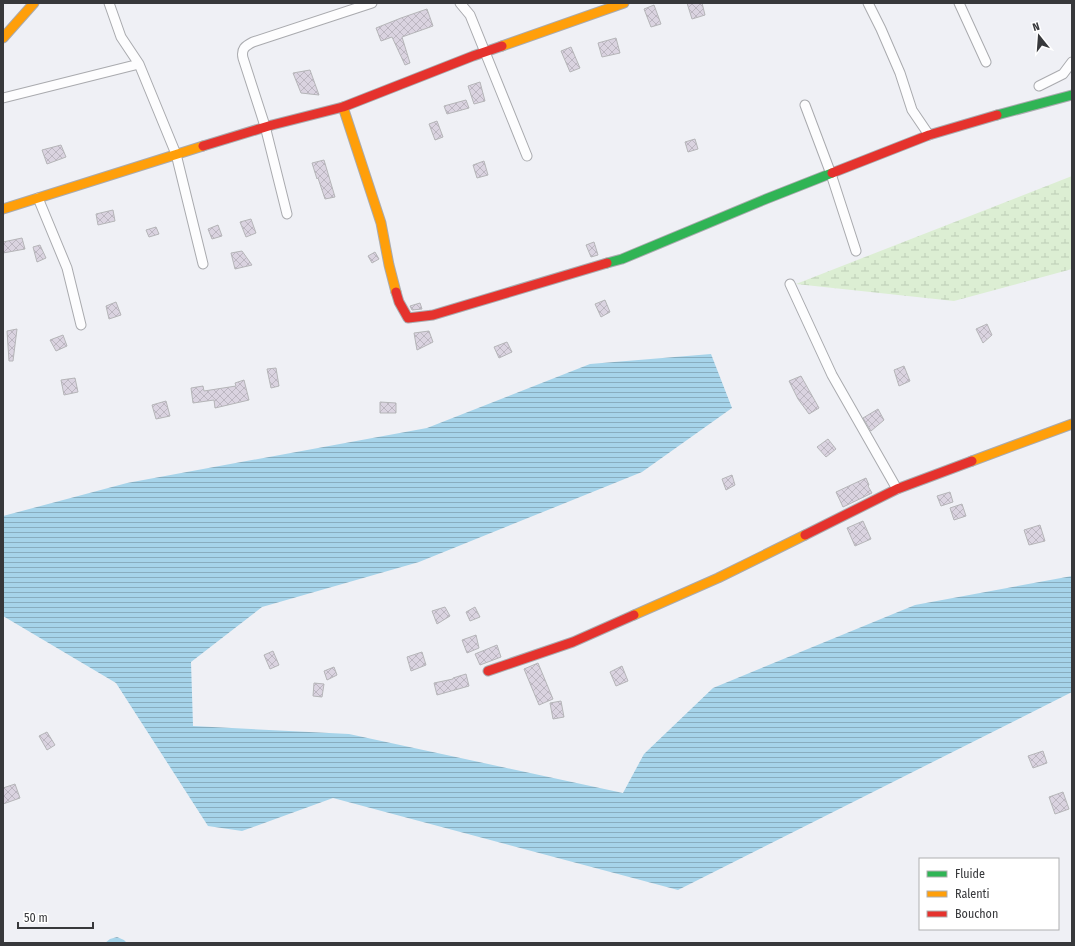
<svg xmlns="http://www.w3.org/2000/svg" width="1075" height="946" viewBox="0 0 1075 946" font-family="'Fira Sans Condensed',sans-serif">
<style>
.wetland{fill:url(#wetland-marsh)}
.water{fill:url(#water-rules)}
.building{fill:url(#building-cross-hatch);stroke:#b5b5b8}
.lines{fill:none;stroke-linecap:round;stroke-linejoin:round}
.street-casing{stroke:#a9aaae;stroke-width:11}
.fast-casing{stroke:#a9aaae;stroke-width:11}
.slow-casing{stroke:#a9aaae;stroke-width:11}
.jam-casing{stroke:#a9aaae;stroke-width:11}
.street{stroke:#fdfdfe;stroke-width:9}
.fast{stroke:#30b455;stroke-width:9}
.slow{stroke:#ff9f0a;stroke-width:9}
.jam{stroke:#e5322d;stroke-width:9}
</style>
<defs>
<pattern id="wetland-marsh" width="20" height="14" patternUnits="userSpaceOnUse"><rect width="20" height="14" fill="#dceed3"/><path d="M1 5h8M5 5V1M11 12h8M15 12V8" fill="none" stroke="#bdcdb6"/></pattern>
<pattern id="water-rules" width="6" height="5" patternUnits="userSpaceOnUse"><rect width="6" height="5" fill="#a6d4ea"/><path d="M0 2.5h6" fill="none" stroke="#88adbf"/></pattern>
<pattern id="building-cross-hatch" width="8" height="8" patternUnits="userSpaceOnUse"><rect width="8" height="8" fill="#dad3e0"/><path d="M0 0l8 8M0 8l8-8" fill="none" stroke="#bcb6c1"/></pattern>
</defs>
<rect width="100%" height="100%" fill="#eff0f5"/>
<path class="wetland" d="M 1072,176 L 1072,269 L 954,301 L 796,284 Z"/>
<path class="water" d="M 711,354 L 732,408 L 642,472 L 419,562 L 262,607 L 191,662 L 193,726 L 349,734 L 623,793 L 644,754 L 713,688 L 915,605 L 1072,576 L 1072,692 L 678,890 L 333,798 L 242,831 L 208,826 L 116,683 L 3,616 L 3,516 L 127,483 L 427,428 L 590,364 Z
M 117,937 L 124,940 L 127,943 L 105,943 L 110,939 Z"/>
<path class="building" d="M 687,3 L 702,3 L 705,15 L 692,19 Z
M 654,5 L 661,24 L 651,27 L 644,9 Z
M 427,9 L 433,26 L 402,37 L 410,63 L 405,65 L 392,37 L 381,41 L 376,28 L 401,18 Z
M 616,38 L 620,53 L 602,57 L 598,43 Z
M 571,47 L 580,68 L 570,72 L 561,51 Z
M 310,70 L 319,95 L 301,93 L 293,73 Z
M 480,82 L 485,101 L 474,104 L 468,86 Z
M 466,100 L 469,108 L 447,114 L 444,106 Z
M 437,121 L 443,137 L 435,140 L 429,124 Z
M 695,139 L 698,149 L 688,152 L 685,142 Z
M 61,145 L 66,157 L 47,164 L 42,150 Z
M 324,160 L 335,197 L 325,199 L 318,178 L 317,179 L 312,163 Z
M 484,161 L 488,175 L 477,178 L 473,165 Z
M 113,210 L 115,221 L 98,225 L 96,214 Z
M 251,219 L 256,233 L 246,237 L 240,222 Z
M 218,225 L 222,236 L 212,239 L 208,229 Z
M 156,227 L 159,234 L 149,237 L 146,230 Z
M 22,238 L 25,249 L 3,253 L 3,242 Z
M 594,242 L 598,255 L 591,257 L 586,245 Z
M 40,245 L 46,258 L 37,262 L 33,247 Z
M 242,251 L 252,265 L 235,269 L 231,253 Z
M 375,252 L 379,259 L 372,263 L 368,256 Z
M 605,300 L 610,312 L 601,317 L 595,304 Z
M 116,302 L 121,315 L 109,319 L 106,306 Z
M 420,303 L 422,309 L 412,310 L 410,306 Z
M 987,324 L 992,335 L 983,343 L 976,329 Z
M 17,329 L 13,361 L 9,361 L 7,331 Z
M 429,331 L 433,342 L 417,350 L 414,333 Z
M 63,335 L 67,346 L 56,351 L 50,340 Z
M 507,342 L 512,352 L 499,358 L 494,347 Z
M 904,366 L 910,381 L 899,386 L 894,370 Z
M 276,368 L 279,386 L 271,388 L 267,369 Z
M 801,376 L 819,408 L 809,414 L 798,399 L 789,381 Z
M 75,378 L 78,392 L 64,395 L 61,380 Z
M 244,380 L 249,400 L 215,408 L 214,400 L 193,403 L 191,388 L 203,386 L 204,391 L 236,386 L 235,383 Z
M 166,401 L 170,416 L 156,419 L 152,405 Z
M 380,402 L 396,403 L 396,413 L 380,413 Z
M 878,409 L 884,420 L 871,431 L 863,418 Z
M 828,439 L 836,449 L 826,457 L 817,447 Z
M 732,475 L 735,485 L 726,490 L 722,479 Z
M 866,478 L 869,485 L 868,486 L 872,493 L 843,507 L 836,492 Z
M 950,492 L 953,502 L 941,506 L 937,496 Z
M 962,504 L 966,516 L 954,520 L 950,508 Z
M 863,521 L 871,539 L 855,546 L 847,528 Z
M 1040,525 L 1045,541 L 1029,545 L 1024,530 Z
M 445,607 L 450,616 L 437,624 L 432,611 Z
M 475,607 L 480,617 L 470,621 L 466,612 Z
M 476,635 L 479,648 L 467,653 L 462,640 Z
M 497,645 L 501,657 L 480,665 L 475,654 Z
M 273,651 L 279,665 L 270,669 L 264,655 Z
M 422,652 L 426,665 L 411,671 L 407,657 Z
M 538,663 L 553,699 L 539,705 L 524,669 Z
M 622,666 L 628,681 L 616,686 L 610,672 Z
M 334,667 L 337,675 L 327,680 L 324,671 Z
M 466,674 L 469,686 L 437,695 L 434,683 L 453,679 L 453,678 Z
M 314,683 L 324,684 L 322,697 L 313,696 Z
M 561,701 L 564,717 L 553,719 L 550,703 Z
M 47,732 L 55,745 L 47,750 L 39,736 Z
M 1043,751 L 1047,763 L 1033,768 L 1028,756 Z
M 15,784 L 20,798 L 3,804 L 3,788 Z
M 1063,792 L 1069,809 L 1055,814 L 1049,797 Z"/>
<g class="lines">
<g class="street-casing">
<path id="street" d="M 109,3 L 121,37 L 139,64 L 176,154 L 203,264
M 460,3 L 470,15 L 527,156
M 868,3 L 881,29 L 900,73 L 912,110 L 929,135
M 959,3 L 986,62
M 1039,86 L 1063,74 L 1072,62
M 3,98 L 139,64
M 805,105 L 831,174 L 856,251
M 38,198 L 67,268 L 81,325
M 287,214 L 265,126 L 243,58 C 241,49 245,46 253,42 L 372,3
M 790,284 L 832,375 L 897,489"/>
</g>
<g class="fast-casing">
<path id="fast" d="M 997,115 L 1072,95
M 607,263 L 622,259 L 766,199 L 832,173"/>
</g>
<g class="slow-casing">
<path id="slow" d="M 3,38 L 34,3
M 502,46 L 624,3
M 343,107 L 381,223 L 389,265 L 396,292
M 3,209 L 203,146
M 972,461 L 1072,424
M 634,615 L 718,578 L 805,535"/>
</g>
<g class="jam-casing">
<path id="jam" d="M 203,146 L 272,125 L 343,107 L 473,56 L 502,46
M 832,173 L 929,135 L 997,115
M 396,292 L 399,302 L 408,318 L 433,315 L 607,263
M 805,535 L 897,489 L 972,461
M 488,671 L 573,642 L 634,615"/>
</g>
<use href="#street" class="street"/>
<use href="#fast" class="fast"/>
<use href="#slow" class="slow"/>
<use href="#jam" class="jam"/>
</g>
<rect width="1075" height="946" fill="none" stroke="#37383b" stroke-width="8"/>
<rect x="919" y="858" width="140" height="72" fill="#ffffff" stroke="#afafb1"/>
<rect x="927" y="871" width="20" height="6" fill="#30b455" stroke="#afafb1"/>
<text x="955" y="878" font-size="12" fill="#37383b">Fluide</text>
<rect x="927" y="891" width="20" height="6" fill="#ff9f0a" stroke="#afafb1"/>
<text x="955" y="898" font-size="12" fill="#37383b">Ralenti</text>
<rect x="927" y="911" width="20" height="6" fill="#e5322d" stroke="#afafb1"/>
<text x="955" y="918" font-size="12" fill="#37383b">Bouchon</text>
<g transform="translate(1039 36) rotate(343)" stroke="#ffffff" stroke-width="3" paint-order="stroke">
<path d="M0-3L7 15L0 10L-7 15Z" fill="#37383b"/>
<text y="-6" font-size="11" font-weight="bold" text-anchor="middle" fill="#37383b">N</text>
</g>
<path d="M18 922v6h75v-6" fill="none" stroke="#37383b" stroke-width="2"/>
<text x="24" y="922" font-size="12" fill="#37383b" stroke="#ffffff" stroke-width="3" paint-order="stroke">50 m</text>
</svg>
